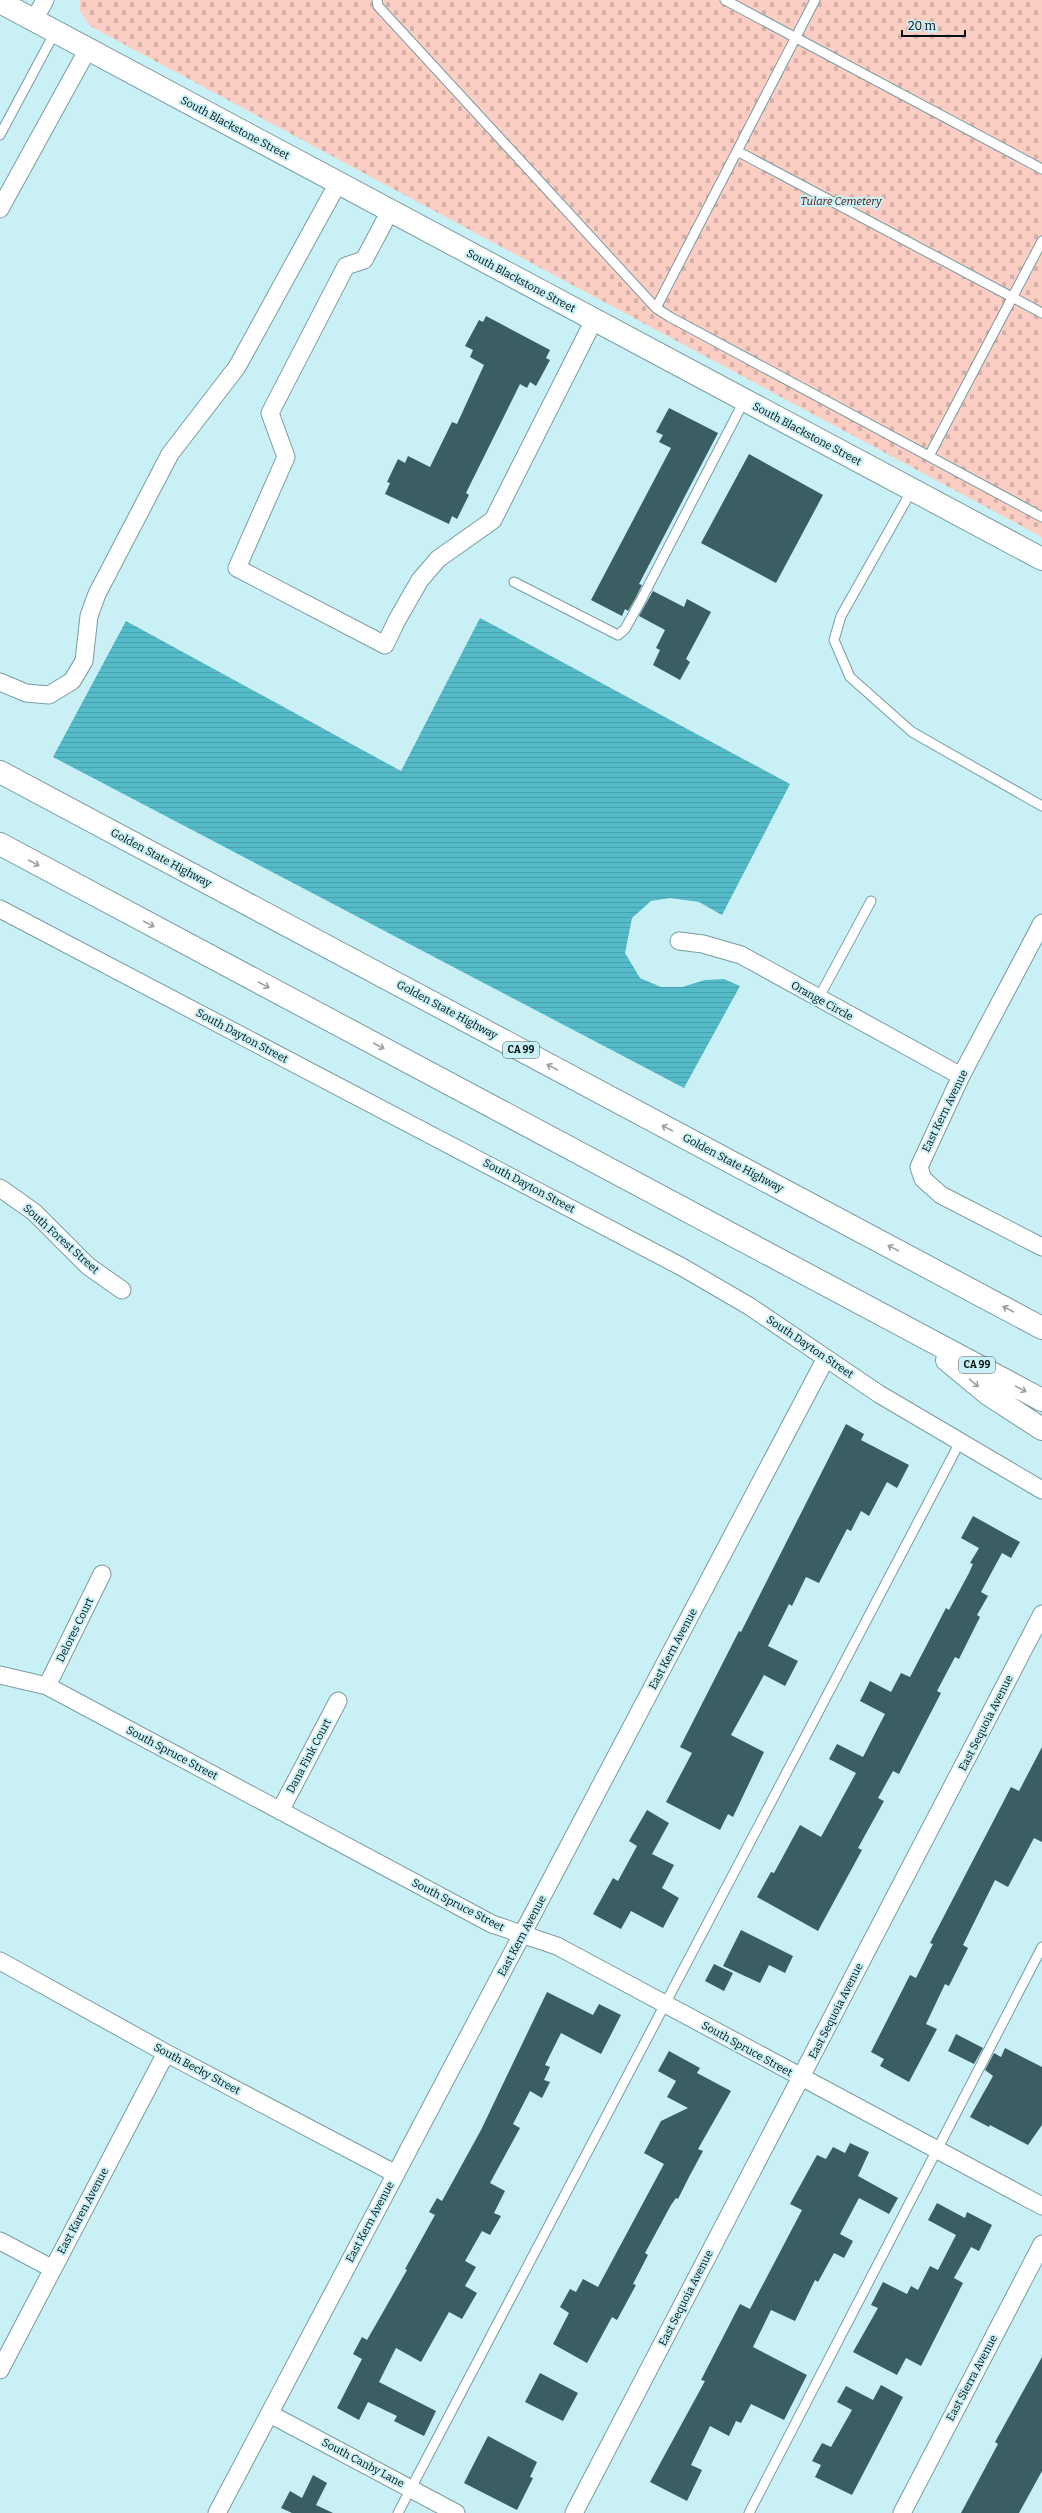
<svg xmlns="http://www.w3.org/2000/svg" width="1042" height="2513" viewBox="0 0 1042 2513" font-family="Bitter,serif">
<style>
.cemetery{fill:url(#cemetery-stones)}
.water{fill:url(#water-rules)}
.building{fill:#3b5e63}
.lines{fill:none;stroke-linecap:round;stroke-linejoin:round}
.lane-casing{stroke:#789ca2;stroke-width:11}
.street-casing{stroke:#789ca2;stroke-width:19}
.secondary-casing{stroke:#789ca2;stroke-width:24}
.highway-casing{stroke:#789ca2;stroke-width:24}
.lane{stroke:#fff;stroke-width:9}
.street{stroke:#fff;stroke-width:17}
.secondary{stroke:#fff;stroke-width:22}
.highway{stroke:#fff;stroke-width:22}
.oneway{stroke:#9ba0a1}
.labels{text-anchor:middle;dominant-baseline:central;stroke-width:4;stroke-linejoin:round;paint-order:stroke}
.shield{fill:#c9f0f5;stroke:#405558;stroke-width:1}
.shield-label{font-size:10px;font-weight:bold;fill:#051214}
.street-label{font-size:11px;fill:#051214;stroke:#c9f0f5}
.park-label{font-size:11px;font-style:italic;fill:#541007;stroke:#c9f0f5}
</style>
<defs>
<pattern id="cemetery-stones" width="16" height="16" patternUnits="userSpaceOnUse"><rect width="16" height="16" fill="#fbcdc3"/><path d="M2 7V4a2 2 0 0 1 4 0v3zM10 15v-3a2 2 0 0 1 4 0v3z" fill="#d6afa7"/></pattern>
<pattern id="water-rules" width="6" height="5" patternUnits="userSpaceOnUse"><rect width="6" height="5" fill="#56bbc9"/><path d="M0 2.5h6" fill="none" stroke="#49a0ac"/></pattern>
</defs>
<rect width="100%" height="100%" fill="#c9f0f5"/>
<path class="cemetery" d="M 80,0 L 1042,0 L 1042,537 L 90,26 L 80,11 Z"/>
<path class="water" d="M 480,618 L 790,784 L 722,915 L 699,902 L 670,898 L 651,901 L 632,918 L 625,953 L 640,978 L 661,987 L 682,987 L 705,980 L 724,979 L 740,986 L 684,1088 L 53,757 L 126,621 L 401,771 Z"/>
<path class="building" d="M 486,316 L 550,350 L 546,358 L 550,360 L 536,386 L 530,382 L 527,388 L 520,384 L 466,493 L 469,495 L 457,519 L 452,516 L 449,524 L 385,494 L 390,483 L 387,482 L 398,459 L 405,463 L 408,456 L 430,467 L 452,422 L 457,424 L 484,365 L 470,357 L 473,350 L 465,346 L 479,320 L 483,322 Z
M 669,408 L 718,433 L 639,584 L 642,585 L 635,599 L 628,611 L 625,609 L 622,616 L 591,600 L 671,448 L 659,442 L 663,435 L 656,432 Z
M 749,454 L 823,495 L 776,583 L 701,543 Z
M 653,591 L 684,607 L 687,599 L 711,612 L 686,659 L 690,662 L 680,680 L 653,665 L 660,650 L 656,648 L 665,630 L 639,616 Z
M 846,1424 L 864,1434 L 861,1440 L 909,1465 L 897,1488 L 887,1482 L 869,1516 L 861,1511 L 851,1531 L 847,1529 L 819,1583 L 806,1577 L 792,1606 L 789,1604 L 768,1646 L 798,1661 L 785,1686 L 764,1675 L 731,1735 L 764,1752 L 733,1817 L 728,1814 L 720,1830 L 666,1802 L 692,1753 L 680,1747 L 739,1631 L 741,1632 Z
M 973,1516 L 1020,1542 L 1011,1558 L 1002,1553 L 981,1592 L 988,1596 L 977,1615 L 980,1617 L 959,1659 L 955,1657 L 937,1691 L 941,1693 L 899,1774 L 893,1771 L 878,1798 L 884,1801 L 858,1848 L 862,1850 L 818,1931 L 757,1897 L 771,1872 L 774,1873 L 800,1825 L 821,1837 L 856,1773 L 829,1759 L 837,1744 L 863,1757 L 885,1714 L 860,1701 L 870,1681 L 891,1692 L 901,1673 L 910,1677 L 946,1608 L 949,1610 L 969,1573 L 973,1564 L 970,1563 L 979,1548 L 961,1538 Z
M 1042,1747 L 1042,1842 L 1034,1838 L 1008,1887 L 995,1880 L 963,1945 L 968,1948 L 949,1986 L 945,1984 L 926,2024 L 937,2029 L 909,2082 L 880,2066 L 884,2059 L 871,2052 L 910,1975 L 916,1978 L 933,1944 L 930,1943 L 1011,1787 L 1019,1791 Z
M 647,1810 L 669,1823 L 652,1854 L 674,1865 L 662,1888 L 679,1898 L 663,1928 L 631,1911 L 621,1929 L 593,1914 L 613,1878 L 618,1881 L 637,1846 L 629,1841 Z
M 741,1930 L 793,1956 L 785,1973 L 769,1965 L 760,1983 L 723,1966 Z
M 714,1964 L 733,1973 L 724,1991 L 705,1981 Z
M 547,1992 L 593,2015 L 599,2004 L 621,2015 L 601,2054 L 561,2033 L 545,2065 L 550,2067 L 544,2080 L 550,2082 L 542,2098 L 530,2091 L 513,2124 L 520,2128 L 490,2183 L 505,2191 L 494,2213 L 501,2216 L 490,2235 L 482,2231 L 465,2261 L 476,2267 L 465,2286 L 477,2293 L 462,2319 L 449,2312 L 421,2362 L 396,2348 L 379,2382 L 436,2411 L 424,2436 L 394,2421 L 397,2416 L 368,2402 L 359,2420 L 337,2408 L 362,2359 L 353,2354 L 362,2337 L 367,2340 L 407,2270 L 405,2269 L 435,2215 L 429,2212 L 437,2198 L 442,2201 L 481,2130 Z
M 956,2034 L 983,2048 L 974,2064 L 948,2051 Z
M 1005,2048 L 1042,2067 L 1042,2125 L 1028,2145 L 990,2125 L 989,2127 L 970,2117 L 993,2076 L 985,2070 L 994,2053 L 1001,2057 Z
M 669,2051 L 700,2068 L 697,2073 L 731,2091 L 698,2149 L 703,2151 L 689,2177 L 678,2199 L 676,2198 L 671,2205 L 645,2253 L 648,2255 L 633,2284 L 636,2285 L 617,2320 L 612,2317 L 587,2363 L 553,2344 L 569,2313 L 560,2307 L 570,2289 L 576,2292 L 583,2279 L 598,2287 L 664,2164 L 644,2153 L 661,2121 L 688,2108 L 667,2097 L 676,2081 L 658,2071 Z
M 850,2143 L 869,2152 L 858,2176 L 898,2198 L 889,2214 L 859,2198 L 840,2234 L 853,2241 L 844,2258 L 834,2253 L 818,2282 L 815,2280 L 795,2321 L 771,2310 L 753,2347 L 807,2375 L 784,2420 L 751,2404 L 741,2423 L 736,2421 L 729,2436 L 710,2426 L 691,2465 L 702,2470 L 687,2501 L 650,2482 L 705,2381 L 701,2380 L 740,2304 L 750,2309 L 802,2210 L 790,2204 L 817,2155 L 826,2159 L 833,2147 L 845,2153 Z
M 937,2203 L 965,2218 L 967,2212 L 992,2225 L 979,2251 L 971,2247 L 954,2278 L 963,2283 L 921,2366 L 906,2358 L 897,2375 L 853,2352 L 878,2308 L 871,2305 L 883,2282 L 907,2294 L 911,2286 L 918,2290 L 930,2266 L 938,2270 L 956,2235 L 928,2220 Z
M 1042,2357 L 1042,2471 L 1019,2513 L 961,2513 L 998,2444 L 995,2442 Z
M 540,2373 L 578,2393 L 563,2421 L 525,2402 Z
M 881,2385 L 903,2397 L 852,2495 L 815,2477 L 821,2465 L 812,2461 L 822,2443 L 831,2447 L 852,2410 L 837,2402 L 846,2386 L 873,2400 Z
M 488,2436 L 537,2462 L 530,2477 L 533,2478 L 517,2510 L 464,2483 Z
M 313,2475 L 327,2483 L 316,2505 L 333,2513 L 292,2513 L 281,2508 L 290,2491 L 302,2498 Z"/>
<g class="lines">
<g class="lane-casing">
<path id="lane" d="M 377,0 L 378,6 L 656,308 L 670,317 L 1042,517
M 725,0 L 1042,169
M 0,135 L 55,32
M 737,151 L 1042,313
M 656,308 L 815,0
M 929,456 L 1042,241
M 912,490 L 841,616 L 834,640 L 850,677 L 912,732 L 1042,806
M 514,582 L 618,635 L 625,629 L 640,602 L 744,401
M 818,999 L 871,901
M 398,2513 L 960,1442
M 749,2513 L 1042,1947"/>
</g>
<g class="street-casing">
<path id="street" d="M 34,20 L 45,0
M 0,209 L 88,49
M 390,211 L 364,260 L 346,266 L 270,413 L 286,457 L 237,568 L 385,645 L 397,620 L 420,580 L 438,559 L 493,520 L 594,320
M 0,682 L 26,693 L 49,695 L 72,681 L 84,661 L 89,616 L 97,594 L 170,454 L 237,367 L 338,183
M 0,909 L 682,1267 L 749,1306 L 879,1394 L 1042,1490
M 1042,923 L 961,1076 L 919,1167 L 923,1179 L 941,1195 L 1042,1247
M 679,941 L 703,944 L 741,955 L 961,1076
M 0,1188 L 34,1212 L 88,1266 L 122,1290
M 0,1675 L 47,1686 L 492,1924 L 557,1946 L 1042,2206
M 47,1686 L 102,1574
M 280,1811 L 338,1701
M 0,1961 L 166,2053 L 396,2174
M 0,2241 L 53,2269
M 0,2370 L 166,2053
M 270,2414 L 456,2513
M 217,2513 L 826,1358
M 574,2513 L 1042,1614
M 902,2513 L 1042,2244"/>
</g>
<g class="secondary-casing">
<path id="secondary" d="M 0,2 L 1042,559"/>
</g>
<g class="highway-casing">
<path id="highway" d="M 0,772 L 1042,1328
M 0,844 L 1042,1400
M 947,1360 L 988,1394 L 1042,1429"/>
</g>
<use href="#lane" class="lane"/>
<use href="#street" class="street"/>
<use href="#secondary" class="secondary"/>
<use href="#highway" class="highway"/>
</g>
<defs><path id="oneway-shaft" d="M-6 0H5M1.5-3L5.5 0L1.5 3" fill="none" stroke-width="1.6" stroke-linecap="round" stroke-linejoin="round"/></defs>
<g class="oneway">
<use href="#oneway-shaft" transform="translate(34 863) rotate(28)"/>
<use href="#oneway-shaft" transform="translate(149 924) rotate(28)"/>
<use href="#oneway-shaft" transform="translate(264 985) rotate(28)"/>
<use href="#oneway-shaft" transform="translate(379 1046) rotate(28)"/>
<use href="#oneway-shaft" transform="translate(552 1067) rotate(-152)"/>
<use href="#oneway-shaft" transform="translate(667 1128) rotate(-152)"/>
<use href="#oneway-shaft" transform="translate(893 1248) rotate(-152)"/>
<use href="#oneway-shaft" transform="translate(1008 1309) rotate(-152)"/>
<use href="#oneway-shaft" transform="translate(974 1383) rotate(40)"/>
<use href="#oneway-shaft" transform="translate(1021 1389) rotate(28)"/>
</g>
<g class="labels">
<g class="shield">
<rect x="503" y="1042" width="36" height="16" rx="3"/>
<rect x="959" y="1357" width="36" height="16" rx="3"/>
</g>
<g class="shield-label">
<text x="521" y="1050">CA 99</text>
<text x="977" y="1365">CA 99</text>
</g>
<g class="street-label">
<text transform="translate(235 128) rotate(28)">South Blackstone Street</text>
<text transform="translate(521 281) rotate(28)">South Blackstone Street</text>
<text transform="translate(807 434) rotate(28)">South Blackstone Street</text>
<text transform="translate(161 858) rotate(28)">Golden State Highway</text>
<text transform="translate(822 1001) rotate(29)">Orange Circle</text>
<text transform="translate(447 1010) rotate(28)">Golden State Highway</text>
<text transform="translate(242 1036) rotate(28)">South Dayton Street</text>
<text transform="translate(945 1111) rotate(-64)">East Kern Avenue</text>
<text transform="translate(733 1163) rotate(28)">Golden State Highway</text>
<text transform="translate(529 1186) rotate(28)">South Dayton Street</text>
<text transform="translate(61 1239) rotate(42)">South Forest Street</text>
<text transform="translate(810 1347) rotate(34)">South Dayton Street</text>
<text transform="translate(75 1630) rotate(-64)">Delores Court</text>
<text transform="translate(673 1649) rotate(-62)">East Kern Avenue</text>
<text transform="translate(986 1723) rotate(-63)">East Sequoia Avenue</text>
<text transform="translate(172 1753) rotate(28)">South Spruce Street</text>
<text transform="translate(309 1756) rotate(-62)">Dana Fink Court</text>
<text transform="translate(458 1905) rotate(27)">South Spruce Street</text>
<text transform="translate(522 1936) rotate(-62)">East Kern Avenue</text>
<text transform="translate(836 2011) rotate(-63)">East Sequoia Avenue</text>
<text transform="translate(747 2049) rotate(29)">South Spruce Street</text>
<text transform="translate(197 2069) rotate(28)">South Becky Street</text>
<text transform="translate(83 2211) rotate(-62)">East Karen Avenue</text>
<text transform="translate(370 2222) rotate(-62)">East Kern Avenue</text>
<text transform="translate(686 2298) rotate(-63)">East Sequoia Avenue</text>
<text transform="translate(972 2378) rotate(-62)">East Sierra Avenue</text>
<text transform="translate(363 2463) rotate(28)">South Canby Lane</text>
</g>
<g class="park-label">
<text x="841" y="201">Tulare Cemetery</text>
</g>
</g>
<path d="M902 30v6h63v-6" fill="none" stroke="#051214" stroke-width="2"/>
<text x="908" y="30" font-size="12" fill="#051214" stroke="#c9f0f5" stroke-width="3" paint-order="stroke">20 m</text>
</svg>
